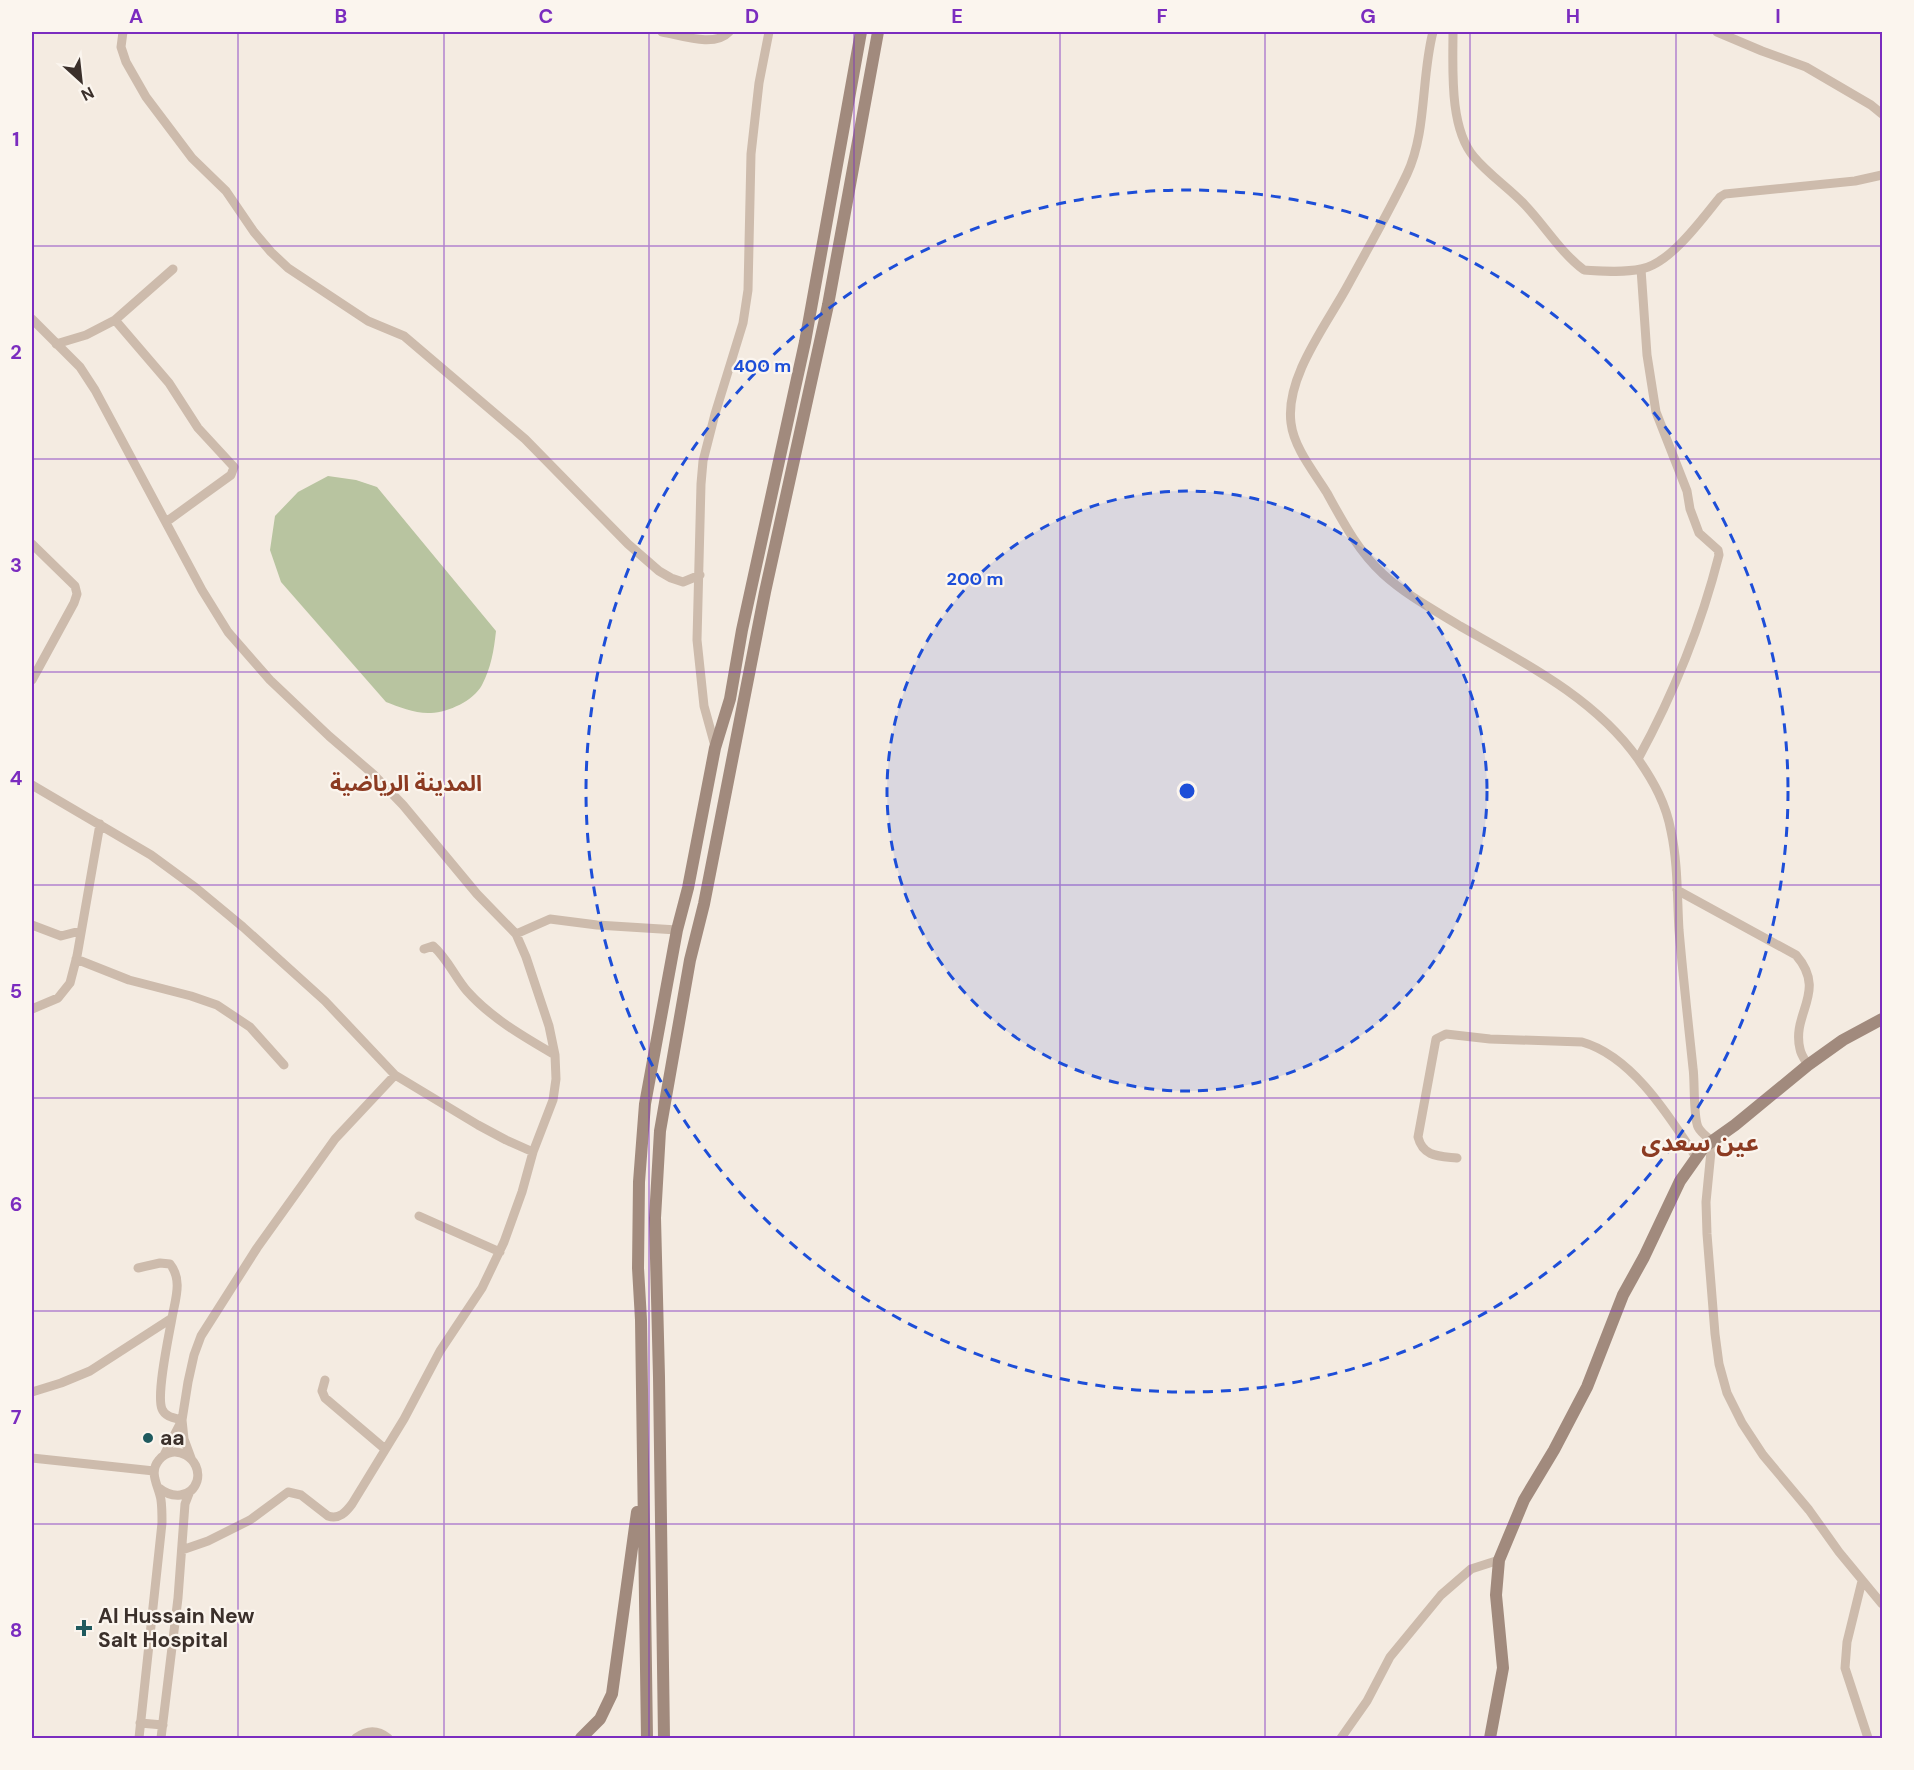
<svg xmlns="http://www.w3.org/2000/svg" width="1914" height="1770" viewBox="0 0 1914 1770" font-family="'DM Sans','Noto Sans Arabic',sans-serif">
<style>
.green{fill:#b8c4a0}
.lines{fill:none;stroke-linecap:round;stroke-linejoin:round}
.street{stroke:#cdbbac;stroke-width:9}
.secondary{stroke:#a18a7d;stroke-width:12}
.grid{fill:none;stroke:#7b2cbf;stroke-width:1.5;stroke-opacity:0.55}
.ring{fill:none;stroke:#1d4ed8;stroke-width:3;stroke-dasharray:10 8}
.poi-dot{fill:#1f5a5e;stroke:#fbf5ee;stroke-width:2}
.labels{text-anchor:middle;dominant-baseline:central;stroke-width:4.5;stroke-linejoin:round;paint-order:stroke}
.poi-label{font-size:21px;font-weight:bold;fill:#3b302b;stroke:#fbf5ee;text-anchor:start}
.neighbourhood-label{font-size:22px;font-weight:bold;fill:#8c3b22;stroke:#fbf5ee}
.quarter-label{font-size:24px;font-weight:bold;fill:#8c3b22;stroke:#fbf5ee}
.centre{fill:#1d4ed8;stroke:#fbf5ee;stroke-width:3}
.ring-label{font-size:18px;text-anchor:middle;font-weight:bold;fill:#1d4ed8;stroke:#fbf5ee;stroke-width:4.5;stroke-linejoin:round;paint-order:stroke}
.neatline{fill:none;stroke:#7b2cbf;stroke-width:2}
.grid-label{font-size:20px;text-anchor:middle;font-weight:bold;fill:#7b2cbf}
</style>
<rect width="100%" height="100%" fill="#f4ebe1"/>
<path class="green" d="M 328,476 L 356,480 L 377,487 L 496,631 C 494,650 491,668 482,685 C 473,701 449,712 431,713 C 416,714 399,707 386,702 L 281,582 L 270,550 L 275,516 L 298,492 Z"/>
<g class="lines">
<path class="street" d="M 123,32 L 121,47 L 126,62 L 146,97 L 192,158 L 226,191 L 254,232 L 271,252 L 288,268 L 368,321 L 404,336 L 525,439 L 628,544 L 659,571 L 671,578 L 683,582 L 700,575
M 662,32 C 681,35 714,48 729,32
M 1433,32 C 1421,77 1427,132 1407,174 C 1389,212 1368,248 1348,285 C 1327,324 1285,377 1291,423 C 1294,448 1314,472 1327,493 C 1343,522 1358,551 1383,574 C 1406,595 1434,610 1460,626 C 1523,662 1595,698 1638,759 C 1654,782 1666,804 1671,831 C 1678,863 1677,897 1679,930 C 1683,976 1688,1021 1693,1068 C 1695,1081 1693,1116 1698,1127 C 1701,1133 1707,1137 1712,1141 L 1706,1202 L 1707,1234 L 1715,1334 L 1719,1364 L 1727,1393 L 1742,1423 L 1763,1455 L 1809,1510 L 1839,1552 L 1882,1604
M 1453,32 C 1453,68 1449,128 1474,157 C 1489,175 1509,188 1525,205 C 1545,226 1561,253 1584,270 C 1602,271 1623,273 1641,269 C 1670,264 1702,219 1720,197 L 1725,194 L 1855,181 L 1882,175
M 1717,32 L 1762,51 L 1806,67 L 1871,105 L 1882,114
M 32,319 L 80,367 L 95,390 L 202,590 L 228,632 L 270,680 L 329,736 L 373,774 L 403,805 L 477,894 L 516,934 L 526,957 L 549,1026 L 555,1055 L 556,1079 L 553,1100 L 533,1152 L 522,1192 L 504,1242 L 482,1288 L 440,1351 L 404,1419 L 352,1504 C 346,1512 339,1520 328,1516 L 301,1495 L 288,1492 L 250,1520 L 208,1541 L 182,1550
M 115,320 L 169,383 L 198,428 L 234,467 L 231,475 L 166,522
M 56,344 L 86,335 L 115,320 L 173,269
M 32,544 L 75,586 L 77,594 L 74,603 L 32,680
M 715,746 L 704,706 L 697,640 L 701,484 L 703,461 L 715,414 L 743,323 L 748,290 L 751,154 L 759,83 L 769,32
M 1638,759 C 1673,695 1701,626 1719,555 L 1718,550 L 1699,533 L 1690,509 L 1687,491 L 1656,412 L 1647,355 L 1641,269
M 32,785 L 151,855 L 196,888 L 243,927 L 325,1001 L 395,1075 L 478,1125 L 506,1140 L 533,1152
M 1677,890 L 1796,955 C 1828,992 1791,1013 1800,1049 C 1801,1055 1805,1060 1808,1065
M 32,925 L 61,936 L 80,931
M 516,934 L 550,919 L 597,925 L 677,930
M 424,949 L 433,946 C 447,958 455,977 467,991 C 491,1018 524,1037 555,1055
M 76,959 L 129,980 L 191,996 L 217,1005 L 250,1027 L 284,1065
M 32,1009 L 58,998 L 70,983 L 77,956 L 100,824
M 1457,1158 C 1439,1156 1423,1157 1418,1137 L 1436,1039 L 1446,1034 L 1490,1039 L 1582,1042 C 1632,1056 1669,1116 1696,1157
M 419,1216 L 500,1252
M 138,1268 L 160,1263 L 170,1264 C 183,1280 175,1300 172,1318
M 325,1380 L 322,1391 L 325,1398 L 385,1449
M 32,1392 L 61,1383 L 90,1371 L 172,1318 C 169,1335 156,1395 162,1409 C 165,1417 175,1418 182,1420
M 164,1455 L 182,1420
M 32,1458 L 154,1471
M 191,1458 L 184,1439 L 182,1420 L 188,1382 L 194,1355 L 201,1336 L 257,1248 L 335,1139 L 395,1075
M 1862,1581 L 1847,1642 L 1845,1668 L 1868,1738
M 140,1723 L 163,1725
M 139,1738 L 162,1523 C 162,1515 162,1507 161,1500 C 159,1486 148,1473 159,1460 C 174,1441 203,1459 197,1481 C 191,1499 171,1498 159,1488
M 161,1738 L 178,1598 L 185,1504 L 190,1491
M 356,1738 C 367,1730 378,1730 388,1738
M 1341,1738 L 1367,1701 L 1390,1657 L 1441,1595 L 1471,1569 L 1499,1560"/>
<path class="secondary" d="M 581,1738 L 600,1719 L 612,1694 L 637,1512
M 647,1738 L 641,1320 L 638,1268 L 639,1182 L 645,1104 L 677,930 L 688,888 L 715,748 L 730,699 L 742,630 L 805,342 L 861,32
M 664,1738 L 659,1377 L 655,1218 L 660,1131 L 690,960 L 704,904 L 765,592 L 828,305 L 878,32
M 1490,1738 L 1503,1668 L 1496,1595 L 1499,1560 L 1524,1500 L 1554,1450 L 1587,1387 L 1623,1295 L 1644,1257 L 1680,1181 L 1704,1147 L 1735,1125 L 1808,1065 L 1843,1040 L 1882,1019"/>
</g>
<path class="grid" d="M 238,32 L 238,1738M 444,32 L 444,1738M 649,32 L 649,1738M 854,32 L 854,1738M 1060,32 L 1060,1738M 1265,32 L 1265,1738M 1470,32 L 1470,1738M 1676,32 L 1676,1738M 32,246 L 1882,246M 32,459 L 1882,459M 32,672 L 1882,672M 32,885 L 1882,885M 32,1098 L 1882,1098M 32,1311 L 1882,1311M 32,1524 L 1882,1524"/>
<circle cx="1187" cy="791" r="300" fill="#1d4ed8" fill-opacity=".12"/>
<g class="ring">
<circle cx="1187" cy="791" r="300"/>
<circle cx="1187" cy="791" r="601"/>
</g>
<g class="poi-dot">
<circle cx="148" cy="1438" r="6"/>
<path d="M81 1619h6v6h6v6h-6v6h-6v-6h-6v-6h6z"/>
</g>
<g class="labels">
<g class="poi-label">
<text x="160" y="1438">aa</text>
<text x="98" y="1616">Al Hussain New<tspan x="98" dy="24">Salt Hospital</tspan></text>
</g>
<g class="neighbourhood-label">
<text x="406" y="783">المدينة الرياضية</text>
</g>
<g class="quarter-label">
<text x="1700" y="1142">عين سعدى</text>
</g>
</g>
<circle cx="1187" cy="791" r="9" class="centre"/>
<g class="ring-label">
<text x="762" y="372">400 m</text>
<text x="975" y="585">200 m</text>
</g>
<rect width="1914" height="1770" fill="none" stroke="#fbf5ee" stroke-width="66"/>
<g transform="translate(81 81) rotate(153)" stroke="#fbf5ee" stroke-width="4.5" paint-order="stroke">
<path d="M0-4.5L10 22L0 15L-10 22Z" fill="#3b302b"/>
<text y="-9" font-size="16" font-weight="bold" text-anchor="middle" fill="#3b302b">N</text>
</g>
<rect x="33" y="33" width="1848" height="1704" class="neatline"/>
<g class="grid-label">
<text x="136" y="23">A</text>
<text x="341" y="23">B</text>
<text x="546" y="23">C</text>
<text x="752" y="23">D</text>
<text x="957" y="23">E</text>
<text x="1162" y="23">F</text>
<text x="1368" y="23">G</text>
<text x="1573" y="23">H</text>
<text x="1778" y="23">I</text>
<text x="16" y="146">1</text>
<text x="16" y="359">2</text>
<text x="16" y="572">3</text>
<text x="16" y="785">4</text>
<text x="16" y="998">5</text>
<text x="16" y="1211">6</text>
<text x="16" y="1424">7</text>
<text x="16" y="1637">8</text>
</g>
</svg>
